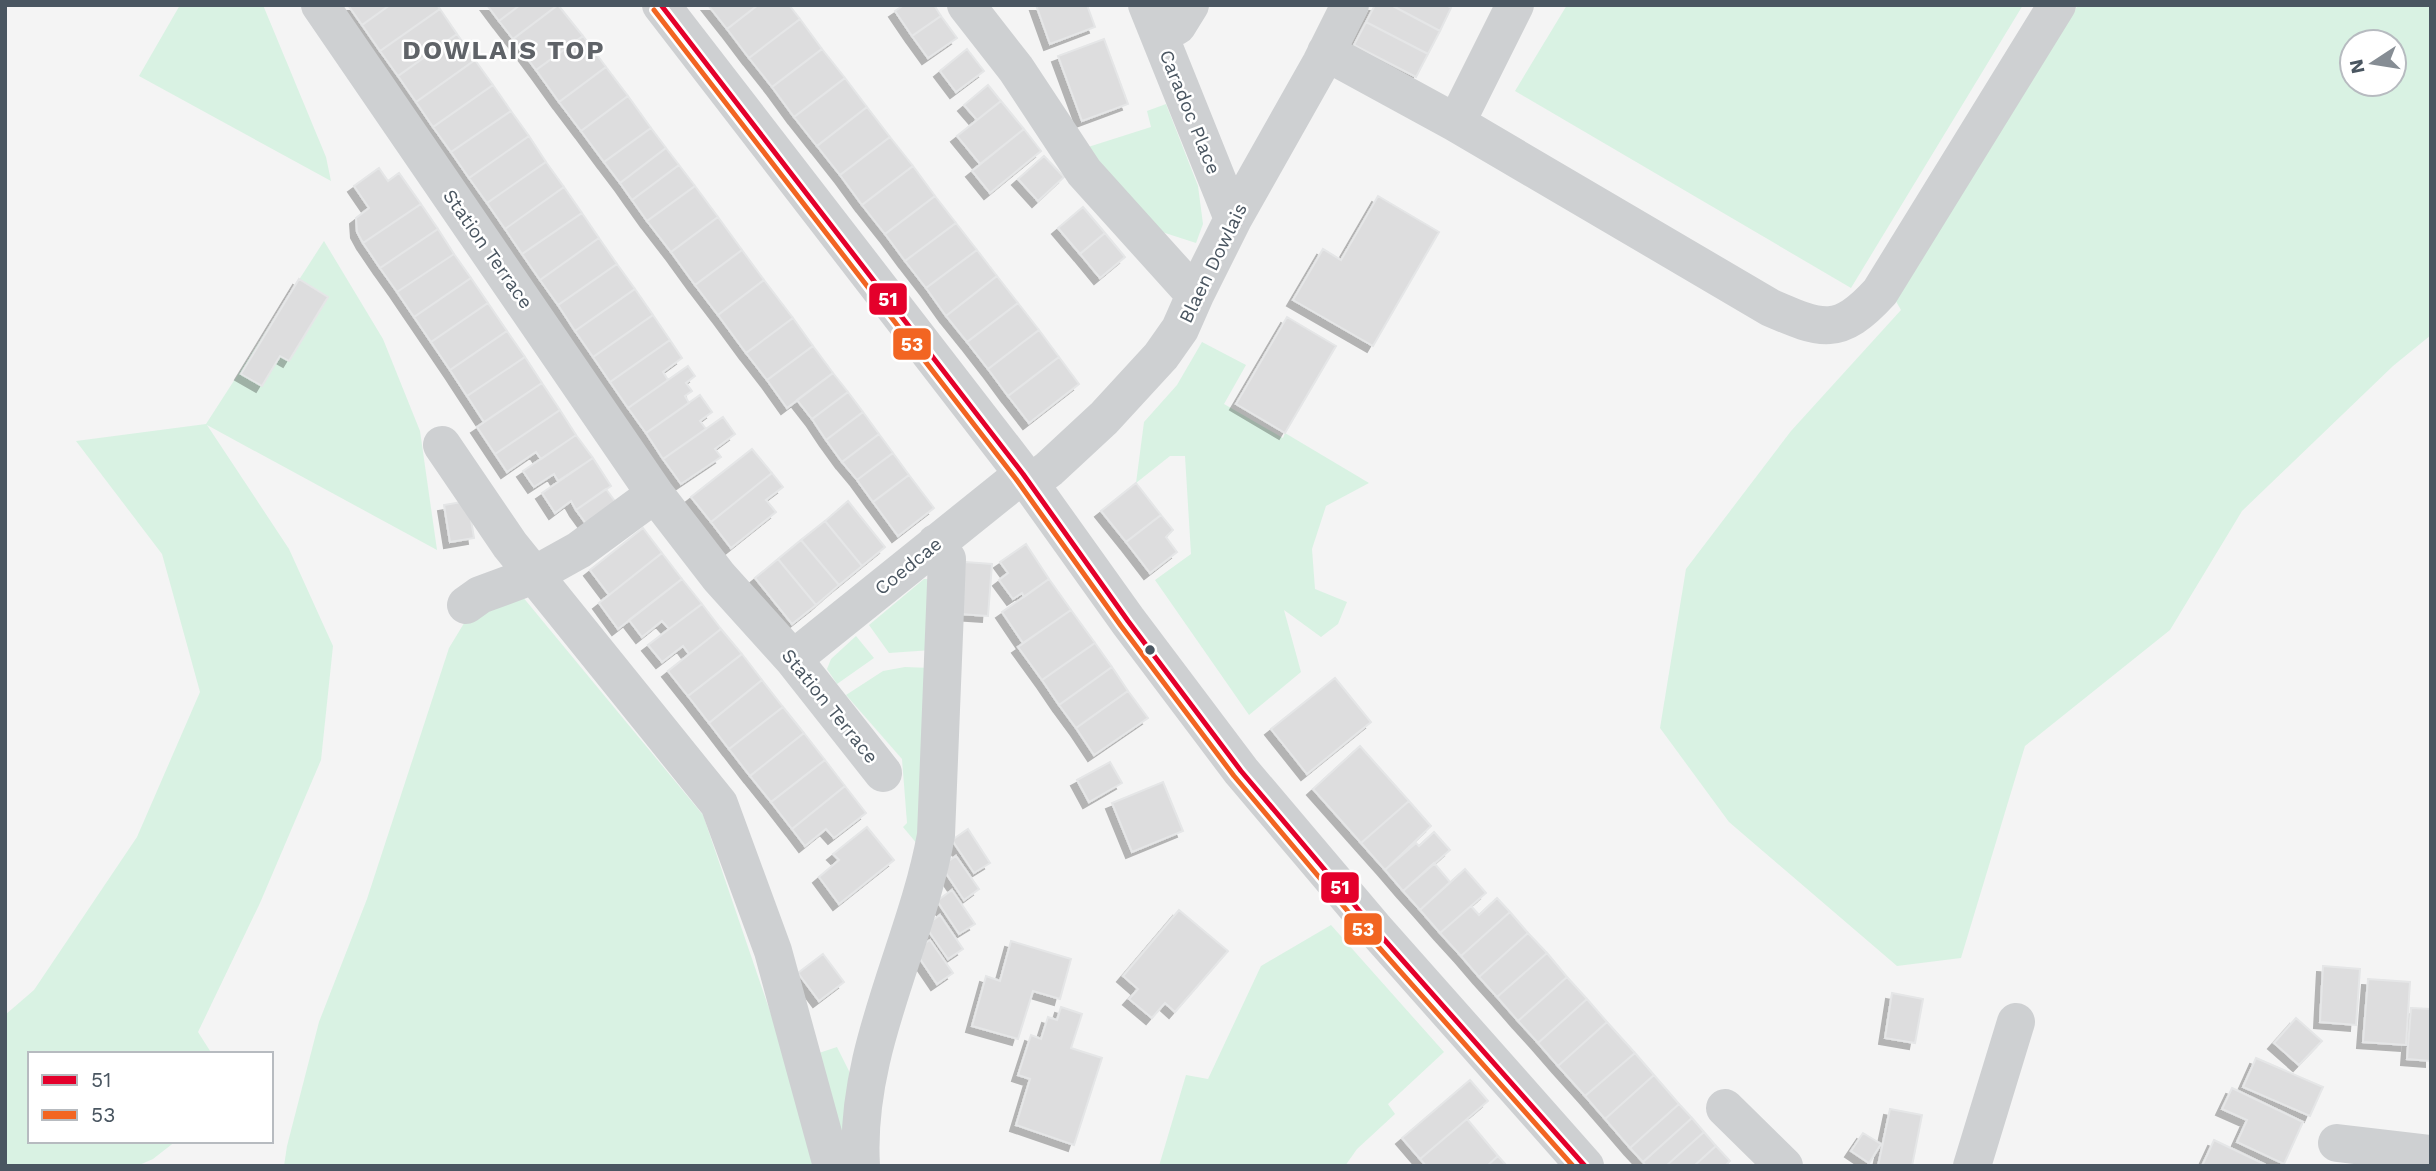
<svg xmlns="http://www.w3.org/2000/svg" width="2436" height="1171" viewBox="0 0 2436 1171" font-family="'Work Sans',sans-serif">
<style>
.green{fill:#d9f2e3;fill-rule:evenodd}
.building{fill:#ddddde;stroke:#e5e6e7;stroke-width:2;filter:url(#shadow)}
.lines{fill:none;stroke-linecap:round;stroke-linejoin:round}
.minor{stroke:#ced0d2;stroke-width:38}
.bus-1-casing{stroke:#fff;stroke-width:10}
.bus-2-casing{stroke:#fff;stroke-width:10}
.bus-1{stroke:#e4002b;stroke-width:5}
.bus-2{stroke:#f26522;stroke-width:5}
.bus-dot{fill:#4a5661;stroke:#fff;stroke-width:2.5}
.labels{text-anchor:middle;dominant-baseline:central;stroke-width:5;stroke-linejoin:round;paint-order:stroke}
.street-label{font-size:19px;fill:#4a5661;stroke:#fff}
.district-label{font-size:26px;font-weight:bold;letter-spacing:2px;fill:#5f6368;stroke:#fff}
.line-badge{stroke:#fff;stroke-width:2.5}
.badge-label{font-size:19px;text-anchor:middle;font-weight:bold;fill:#fff}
</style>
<defs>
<filter id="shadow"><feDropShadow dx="-6" dy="6" stdDeviation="0" flood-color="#0004"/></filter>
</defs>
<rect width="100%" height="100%" fill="#f4f4f4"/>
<path class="green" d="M 180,5 L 263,5 L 326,157 L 331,181 L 139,76 Z
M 1567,5 L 2023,5 L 1851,288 L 1515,91 Z
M 2078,5 L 2431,5 L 2431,335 L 2393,366 L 2242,511 L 2170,630 L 2025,746 L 1961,958 L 1897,966 L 1729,822 L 1660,728 L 1686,569 L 1791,431 L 1901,310 L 1893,296 ZM 2352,42 L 2394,42 L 2394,84 L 2352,84 Z
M 1166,104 L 1198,186 L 1203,224 L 1196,243 L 1162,232 L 1085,148 L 1151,127 L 1147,111 Z
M 324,241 L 383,339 L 420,431 L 437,550 L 207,425 L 289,549 L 333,646 L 321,760 L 260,903 L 198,1032 L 212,1054 L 30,1054 L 30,1141 L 176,1141 L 153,1159 L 137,1166 L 5,1166 L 5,1015 L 34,990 L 137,837 L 200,692 L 162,554 L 76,441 L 206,424 Z
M 1202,342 L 1246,365 L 1224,404 L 1283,438 L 1285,433 L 1369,483 L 1326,506 L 1312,549 L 1315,589 L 1347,602 L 1338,624 L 1321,637 L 1284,610 L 1301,672 L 1249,715 L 1155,580 L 1191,554 L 1185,456 L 1170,456 L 1136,483 L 1144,422 L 1177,385 Z
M 924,579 L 929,579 L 932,650 L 889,653 L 869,625 Z
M 522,596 L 703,815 L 777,1032 L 816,1166 L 284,1166 L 287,1146 L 319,1022 L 367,899 L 449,648 L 469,615 Z
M 856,636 L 874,658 L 837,684 L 827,669 L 831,659 Z
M 905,667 L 931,668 L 923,851 L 903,827 L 907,823 L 902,759 L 846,695 L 883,671 Z
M 1331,925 L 1444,1052 L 1388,1104 L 1395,1114 L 1357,1149 L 1345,1166 L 1159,1166 L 1186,1075 L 1208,1079 L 1261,966 Z
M 837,1047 L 852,1077 L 851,1166 L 816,1054 Z"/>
<path class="building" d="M 348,5 L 390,5 L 362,25 Z
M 390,5 L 437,5 L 440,9 L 380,51 L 362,25 Z
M 487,5 L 520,5 L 499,21 Z
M 520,5 L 558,5 L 513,39 L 499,21 Z
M 558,5 L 583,36 L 536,70 L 513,39 Z
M 708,5 L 758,5 L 727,29 Z
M 758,5 L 789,5 L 800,19 L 749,58 L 727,29 Z
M 904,5 L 934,5 L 941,16 L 912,36 L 895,11 Z
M 1036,5 L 1087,5 L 1095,27 L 1050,44 Z
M 1375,5 L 1391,5 L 1440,31 L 1428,54 L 1366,22 Z
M 1391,5 L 1446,5 L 1451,8 L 1440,31 Z
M 440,9 L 457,34 L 398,76 L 380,51 Z
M 941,16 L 957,38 L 928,58 L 912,36 Z
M 800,19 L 822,49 L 772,87 L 749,58 Z
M 1366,22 L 1428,54 L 1416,77 L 1354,45 Z
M 457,34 L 475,60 L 416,102 L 398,76 Z
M 583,36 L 606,67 L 559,102 L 536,70 Z
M 1104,39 L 1128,104 L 1082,121 L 1058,56 Z
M 822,49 L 845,78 L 794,117 L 772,87 Z
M 967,49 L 984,71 L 956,92 L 940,71 Z
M 475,60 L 493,85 L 433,127 L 416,102 Z
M 606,67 L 628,96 L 581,131 L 559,102 Z
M 845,78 L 867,107 L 817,146 L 794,117 Z
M 493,85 L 511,111 L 451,152 L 433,127 Z
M 988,85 L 1001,101 L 977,120 L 964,105 Z
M 628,96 L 651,128 L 604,162 L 581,131 Z
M 1001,101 L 1024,129 L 980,164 L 957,136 Z
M 867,107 L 890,137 L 840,175 L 817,146 Z
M 511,111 L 529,136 L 469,178 L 451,152 Z
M 651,128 L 666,148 L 620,183 L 604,162 Z
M 1024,129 L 1041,151 L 990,193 L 972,171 Z
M 529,136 L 546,162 L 487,203 L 469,178 Z
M 890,137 L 913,166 L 862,205 L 840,175 Z
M 666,148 L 679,165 L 632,200 L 620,183 Z
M 1044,156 L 1064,177 L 1038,201 L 1018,179 Z
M 546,162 L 564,187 L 505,229 L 487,203 Z
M 679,165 L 695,186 L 647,221 L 632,200 Z
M 913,166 L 935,196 L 885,234 L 862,205 Z
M 379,168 L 388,181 L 399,173 L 421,204 L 363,243 L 357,232 L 356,218 L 369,208 L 354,186 Z
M 695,186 L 718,217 L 671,252 L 647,221 Z
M 564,187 L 582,213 L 522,254 L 505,229 Z
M 935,196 L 956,223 L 905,261 L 885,234 Z
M 1378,196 L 1439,232 L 1373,346 L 1293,300 L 1323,249 L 1341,260 Z
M 421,204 L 438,229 L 380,268 L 363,243 Z
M 1083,207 L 1105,233 L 1080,254 L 1058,228 Z
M 582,213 L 599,238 L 540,280 L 522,254 Z
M 718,217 L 742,250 L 695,285 L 671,252 Z
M 956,223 L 977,250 L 926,288 L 905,261 Z
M 438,229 L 454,254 L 397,292 L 380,268 Z
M 1105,233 L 1125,257 L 1100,278 L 1080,254 Z
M 599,238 L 617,264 L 558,305 L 540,280 Z
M 742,250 L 764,280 L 718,315 L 695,285 Z
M 977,250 L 997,276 L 946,316 L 926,288 Z
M 454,254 L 471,278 L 414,317 L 397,292 Z
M 617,264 L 635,289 L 575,331 L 558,305 Z
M 997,276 L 1018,303 L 967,342 L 946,316 Z
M 471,278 L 488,303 L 431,342 L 414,317 Z
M 299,279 L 328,297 L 289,361 L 280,356 L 262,386 L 241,374 Z
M 764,280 L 793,318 L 746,353 L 718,315 Z
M 635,289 L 653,315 L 593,357 L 575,331 Z
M 488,303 L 507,331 L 450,370 L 431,342 Z
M 1018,303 L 1039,330 L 988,369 L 967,342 Z
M 653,315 L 670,340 L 610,382 L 593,357 Z
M 1287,317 L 1336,346 L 1285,433 L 1236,404 Z
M 793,318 L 813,346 L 767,380 L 746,353 Z
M 1039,330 L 1059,357 L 1008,396 L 988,369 Z
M 507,331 L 525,357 L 467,396 L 450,370 Z
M 670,340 L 682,358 L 663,372 L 668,380 L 628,408 L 610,382 Z
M 813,346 L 833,373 L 787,408 L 767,380 Z
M 525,357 L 542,383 L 484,422 L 467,396 Z
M 1059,357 L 1079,384 L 1029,423 L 1008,396 Z
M 688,366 L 695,376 L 686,383 L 692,391 L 685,396 L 689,403 L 646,433 L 628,408 Z
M 833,373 L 848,392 L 812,419 L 797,400 Z
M 542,383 L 560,410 L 495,454 L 477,427 Z
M 848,392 L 863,412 L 826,440 L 812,419 Z
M 700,395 L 712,412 L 700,421 L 706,429 L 663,459 L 646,433 Z
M 560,410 L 576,435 L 541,459 L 536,452 L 507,472 L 495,454 Z
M 863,412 L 879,434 L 842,462 L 826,440 Z
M 723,417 L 735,434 L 715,449 L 721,457 L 681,484 L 663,459 Z
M 879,434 L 893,453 L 857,480 L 842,462 Z
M 576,435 L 593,458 L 558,481 L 554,474 L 534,487 L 523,471 Z
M 752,449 L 772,473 L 711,522 L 691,497 Z
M 893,453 L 909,475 L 873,502 L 857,480 Z
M 593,458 L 611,486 L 576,510 L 571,501 L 555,513 L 542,493 Z
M 772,473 L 783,487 L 766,500 L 776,512 L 731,548 L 711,522 Z
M 909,475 L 934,508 L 898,536 L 873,502 Z
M 1136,483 L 1161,515 L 1126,542 L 1101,511 Z
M 606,489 L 617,504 L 587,525 L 576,510 Z
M 468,501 L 474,538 L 450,542 L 444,505 Z
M 848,501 L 885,547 L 862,566 L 825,521 Z
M 1161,515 L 1173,530 L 1166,537 L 1177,552 L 1150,573 L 1126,542 Z
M 825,521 L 862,566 L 839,585 L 801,540 Z
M 643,528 L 662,553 L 609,595 L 590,570 Z
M 801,540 L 839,585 L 816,605 L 778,559 Z
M 1026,544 L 1049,579 L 1024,597 L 1022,593 L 1013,599 L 999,580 L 1008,573 L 1000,562 Z
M 662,553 L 682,579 L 618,629 L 599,603 Z
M 778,559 L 816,605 L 792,624 L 755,578 Z
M 965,562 L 992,564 L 988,616 L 960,614 Z
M 682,579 L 702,604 L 669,629 L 662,621 L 642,637 L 629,620 Z
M 1049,579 L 1071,610 L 1023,643 L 1002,612 Z
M 702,604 L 721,629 L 689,654 L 683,646 L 662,662 L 648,645 Z
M 1071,610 L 1095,643 L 1042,680 L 1018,647 Z
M 721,629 L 742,654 L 688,696 L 668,671 Z
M 1095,643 L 1112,667 L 1059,705 L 1042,680 Z
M 742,654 L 762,680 L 709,723 L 688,696 Z
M 1112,667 L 1128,691 L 1076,728 L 1059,705 Z
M 1335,678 L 1371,722 L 1307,774 L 1271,729 Z
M 762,680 L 783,707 L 729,749 L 709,723 Z
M 1128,691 L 1148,718 L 1094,755 L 1076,728 Z
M 783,707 L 804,733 L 750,776 L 729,749 Z
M 804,733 L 825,760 L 771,802 L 750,776 Z
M 1360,746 L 1409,801 L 1361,843 L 1313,789 Z
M 825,760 L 845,786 L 792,829 L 771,802 Z
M 1110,762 L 1122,783 L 1089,802 L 1077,780 Z
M 1163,782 L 1183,831 L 1132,852 L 1112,803 Z
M 845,786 L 866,813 L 834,838 L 826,829 L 805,846 L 792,829 Z
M 1409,801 L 1431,826 L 1385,870 L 1361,843 Z
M 867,827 L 894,860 L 839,904 L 819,877 L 839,860 L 833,854 Z
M 968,829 L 990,863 L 974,873 L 952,840 Z
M 1434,832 L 1450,850 L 1403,891 L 1385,870 L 1416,843 L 1419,846 Z
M 956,856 L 979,889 L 964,900 L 941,866 Z
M 1434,863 L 1450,882 L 1420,910 L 1403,891 Z
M 1465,869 L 1486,893 L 1440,933 L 1420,910 Z
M 952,890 L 975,924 L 959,934 L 937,901 Z
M 1497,898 L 1510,912 L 1461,956 L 1440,933 L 1471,906 L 1479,915 Z
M 1179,910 L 1228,951 L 1175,1012 L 1165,1003 L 1152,1018 L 1129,999 L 1138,989 L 1123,976 Z
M 1510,912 L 1528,933 L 1479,977 L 1461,956 Z
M 940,915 L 963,949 L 948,959 L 925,926 Z
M 1528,933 L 1547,953 L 1497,997 L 1479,977 Z
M 930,940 L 953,973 L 937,984 L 914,950 Z
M 1011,941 L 1071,959 L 1060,999 L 1033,991 L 1018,1039 L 972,1026 L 986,976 L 1000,981 Z
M 1547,953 L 1567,977 L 1518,1021 L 1497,997 Z
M 823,954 L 844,982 L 819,1001 L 798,973 Z
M 2323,966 L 2360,969 L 2356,1025 L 2320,1022 Z
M 1567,977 L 1587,999 L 1538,1043 L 1518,1021 Z
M 2368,979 L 2410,982 L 2406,1045 L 2363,1042 Z
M 1892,993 L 1923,999 L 1915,1043 L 1885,1038 Z
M 1587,999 L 1607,1022 L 1558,1066 L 1538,1043 Z
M 1061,1007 L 1082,1014 L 1071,1048 L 1102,1058 L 1074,1145 L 1016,1125 L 1030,1079 L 1018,1075 L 1031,1035 L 1041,1039 L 1048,1017 L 1057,1020 Z
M 2411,1008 L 2431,1009 L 2431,1061 L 2407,1059 Z
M 2296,1018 L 2322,1041 L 2299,1065 L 2274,1043 Z
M 1607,1022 L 1635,1053 L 1585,1096 L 1558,1066 Z
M 1635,1053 L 1654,1075 L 1605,1119 L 1585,1096 Z
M 2256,1058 L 2323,1087 L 2310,1116 L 2243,1087 Z
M 1654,1075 L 1679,1104 L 1630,1148 L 1605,1119 Z
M 1470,1080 L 1488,1101 L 1420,1159 L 1402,1138 Z
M 2232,1088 L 2303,1122 L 2284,1164 L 2237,1142 L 2247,1120 L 2222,1109 Z
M 1679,1104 L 1692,1118 L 1643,1162 L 1630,1148 Z
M 1890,1109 L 1922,1115 L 1912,1166 L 1878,1166 Z
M 1692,1118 L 1704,1132 L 1666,1166 L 1646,1166 L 1643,1162 Z
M 1467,1119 L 1498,1156 L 1487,1166 L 1426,1166 L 1420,1159 Z
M 1704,1132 L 1716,1146 L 1694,1166 L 1666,1166 Z
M 1863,1133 L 1881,1144 L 1869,1163 L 1851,1151 Z
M 2214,1140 L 2268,1166 L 2202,1166 Z
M 1716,1146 L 1730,1161 L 1725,1166 L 1694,1166 Z
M 1498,1156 L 1507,1166 L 1487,1166 Z"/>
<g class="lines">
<path class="minor" d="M 320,5 L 655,494 L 719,577 L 793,659 L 883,773
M 661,5 L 1023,474 L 1128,621 L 1241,771 L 1374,928 L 1585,1166
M 966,5 L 1016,69 L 1084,172 L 1195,295
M 1147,5 L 1233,219
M 1159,34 L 1177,26 L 1190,5
M 1326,52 L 1456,123 L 1771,308 C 1822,330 1839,337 1880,292 L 2057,5
M 1456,123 L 1515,5
M 442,445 L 510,545 L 719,804 L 773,951 L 832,1166
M 1029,484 L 1049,469 L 1104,418 L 1161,356 L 1180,329 L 1195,295 L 1233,219 L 1321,63 L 1350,5
M 466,605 L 480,595 L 534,575 L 579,550 L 655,494
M 793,659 L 1023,474
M 1725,1108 L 1784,1166
M 2337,1143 L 2431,1154
M 861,1166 C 854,1049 916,946 936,835 L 947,559 L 936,543
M 1972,1166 L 2016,1022"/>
<g class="bus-1-casing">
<path id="bus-1" d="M 661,5 L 1023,474 L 1128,621 L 1241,771 L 1374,928 L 1585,1166"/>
</g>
<g class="bus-2-casing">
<path id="bus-2" d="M 654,10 L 1016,479 L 1121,626 L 1234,776 L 1367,934 L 1573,1166"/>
</g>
<use href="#bus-1" class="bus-1"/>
<use href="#bus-2" class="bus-2"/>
</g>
<circle class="bus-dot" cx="1150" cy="650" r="6"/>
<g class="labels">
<g class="street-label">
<text transform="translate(1190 112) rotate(68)">Caradoc Place</text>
<text transform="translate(488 249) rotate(55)">Station Terrace</text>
<text transform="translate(1213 263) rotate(-64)">Blaen Dowlais</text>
<text transform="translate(908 566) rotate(-39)">Coedcae</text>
<text transform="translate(830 706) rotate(51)">Station Terrace</text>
</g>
<g class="district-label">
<text x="504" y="50">DOWLAIS TOP</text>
</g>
</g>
<g class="line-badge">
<rect x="868" y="282" width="40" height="34" rx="7" fill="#e4002b"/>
<rect x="892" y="327" width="40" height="34" rx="7" fill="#f26522"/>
<rect x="1320" y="871" width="40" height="33" rx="7" fill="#e4002b"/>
<rect x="1343" y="912" width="40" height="34" rx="7" fill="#f26522"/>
</g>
<g class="badge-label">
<text x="888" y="306">51</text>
<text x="912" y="351">53</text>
<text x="1340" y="894">51</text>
<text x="1363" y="936">53</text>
</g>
<rect width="2436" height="1171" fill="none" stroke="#4a5661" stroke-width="14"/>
<rect x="28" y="1052" width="245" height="91" fill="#ffffff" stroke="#b7bbc0" stroke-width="2"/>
<rect x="42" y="1075" width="35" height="10" fill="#e4002b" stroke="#b7bbc0" stroke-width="2"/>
<text x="91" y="1087" font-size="21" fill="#4a5661">51</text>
<rect x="42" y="1110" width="35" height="10" fill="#f26522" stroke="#b7bbc0" stroke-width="2"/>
<text x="91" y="1122" font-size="21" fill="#4a5661">53</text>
<g transform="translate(2373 63) rotate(258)"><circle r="33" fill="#ffffff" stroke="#b7bbc0" stroke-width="2"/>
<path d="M0-5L12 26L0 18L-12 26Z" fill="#868d94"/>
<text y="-10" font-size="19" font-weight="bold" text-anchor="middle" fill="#4a5661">N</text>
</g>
</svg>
